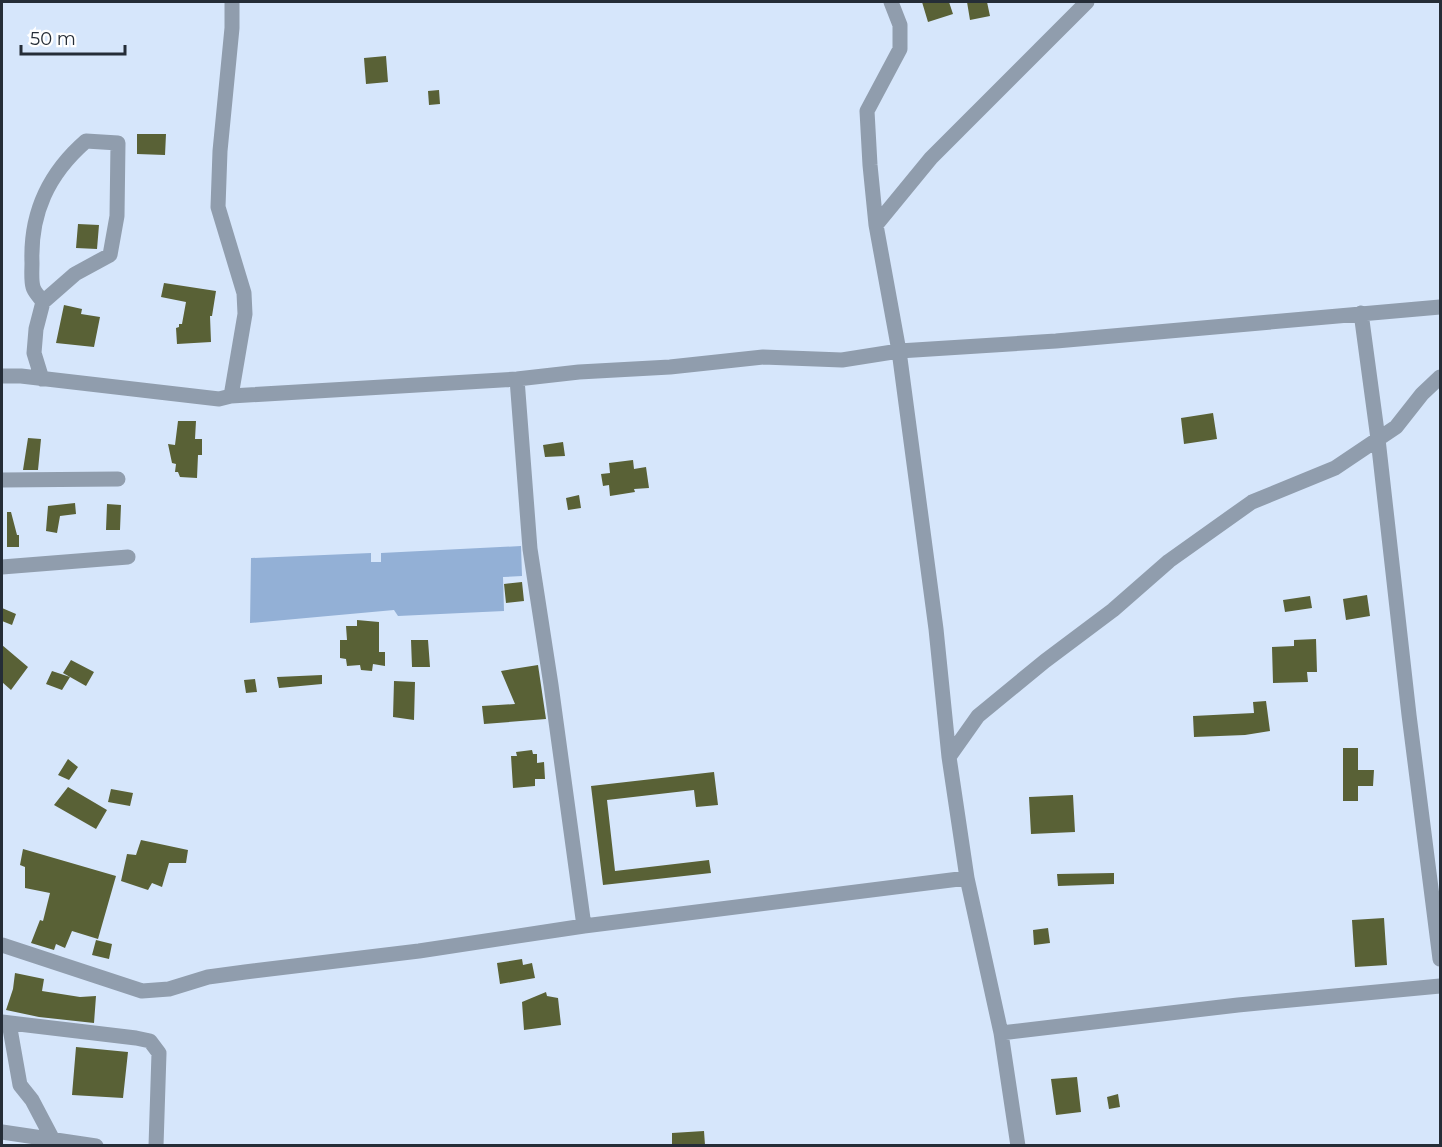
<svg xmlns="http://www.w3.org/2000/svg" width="1442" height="1147" viewBox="0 0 1442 1147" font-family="Montserrat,sans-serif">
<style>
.forest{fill:#93b0d6}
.building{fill:#596136}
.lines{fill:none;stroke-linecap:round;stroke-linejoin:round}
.minor{stroke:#909dad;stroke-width:15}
</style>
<rect width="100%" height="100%" fill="#d6e6fb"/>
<path class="forest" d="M 521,546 L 522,576 L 503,577 L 504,611 L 398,616 L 394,610 L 250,623 L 251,558 L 371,553 L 371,562 L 381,562 L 381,553 Z"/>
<path class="building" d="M 922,2 L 949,2 L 953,14 L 928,22 Z
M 967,2 L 987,2 L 990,16 L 970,20 Z
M 386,56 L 388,82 L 366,84 L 364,58 Z
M 439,90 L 440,104 L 429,105 L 428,91 Z
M 137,134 L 166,134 L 165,155 L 137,154 Z
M 78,224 L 99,225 L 97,249 L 76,248 Z
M 164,283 L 216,291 L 212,316 L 210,316 L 211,342 L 177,344 L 176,328 L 179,327 L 179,324 L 182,324 L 186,302 L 161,297 Z
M 64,305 L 82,309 L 81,314 L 100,317 L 94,347 L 56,343 Z
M 1213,413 L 1217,439 L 1184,444 L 1181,418 Z
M 178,421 L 196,421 L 195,439 L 202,439 L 202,455 L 198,455 L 197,478 L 180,477 L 178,472 L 175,472 L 176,464 L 172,463 L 168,444 L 175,445 Z
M 28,438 L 41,439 L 38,470 L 23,470 Z
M 563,442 L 565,456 L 545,457 L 543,445 Z
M 633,460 L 634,469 L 646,467 L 649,488 L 634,489 L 635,492 L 610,496 L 609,485 L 603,486 L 601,474 L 610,473 L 609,463 Z
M 579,495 L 581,508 L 568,510 L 566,498 Z
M 75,503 L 76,514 L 60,516 L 57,533 L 46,531 L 48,506 Z
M 107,504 L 121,505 L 120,530 L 106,530 Z
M 7,512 L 11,512 L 17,535 L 19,535 L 19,547 L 7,547 Z
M 522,582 L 524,601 L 506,603 L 504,584 Z
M 1367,595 L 1370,616 L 1346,620 L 1343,599 Z
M 1310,596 L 1312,608 L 1285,612 L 1283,600 Z
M 2,608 L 16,614 L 12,625 L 2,621 Z
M 357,620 L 379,622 L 379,652 L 385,652 L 385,666 L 373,664 L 372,671 L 361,670 L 360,665 L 347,666 L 346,659 L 340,658 L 340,640 L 347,640 L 346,626 L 357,626 Z
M 1316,639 L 1317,672 L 1307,672 L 1308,682 L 1273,683 L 1272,647 L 1294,646 L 1294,640 Z
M 411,640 L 428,640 L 430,667 L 412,667 Z
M 2,645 L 28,667 L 11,690 L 2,682 Z
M 71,660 L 94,672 L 86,686 L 63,673 Z
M 538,665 L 546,719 L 484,724 L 482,706 L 515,704 L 501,671 Z
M 52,671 L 70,677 L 62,690 L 46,684 Z
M 322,675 L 322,684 L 279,688 L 277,677 Z
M 255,679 L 257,692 L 246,693 L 244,680 Z
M 394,681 L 415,682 L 414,720 L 393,717 Z
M 1266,701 L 1270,731 L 1245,735 L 1194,737 L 1193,716 L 1254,713 L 1253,702 Z
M 1343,748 L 1358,748 L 1358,770 L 1374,770 L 1373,786 L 1358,786 L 1358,801 L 1343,801 Z
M 532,750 L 533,754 L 537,754 L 537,763 L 544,762 L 545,779 L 535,779 L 535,786 L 513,788 L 511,756 L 517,756 L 516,752 Z
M 68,759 L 78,767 L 69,780 L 58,775 Z
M 714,772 L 718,805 L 696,807 L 694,790 L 607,800 L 615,871 L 709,860 L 711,873 L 603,885 L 591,786 Z
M 68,787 L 107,810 L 96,829 L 54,805 Z
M 111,789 L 133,793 L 130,806 L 108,802 Z
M 1073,795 L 1075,832 L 1031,834 L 1029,797 Z
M 141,840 L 188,850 L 186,863 L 169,863 L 162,887 L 152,883 L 148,890 L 121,881 L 127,854 L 136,855 Z
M 23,849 L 116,876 L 98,939 L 72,931 L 65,948 L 56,944 L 54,950 L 31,943 L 40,920 L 43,921 L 50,893 L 25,888 L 25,867 L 20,865 Z
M 1114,873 L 1114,884 L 1058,886 L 1057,874 Z
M 1384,918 L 1387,965 L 1355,967 L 1352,920 Z
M 1048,928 L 1050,943 L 1034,945 L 1033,930 Z
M 96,940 L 112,944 L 109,959 L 92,955 Z
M 522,959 L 523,965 L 532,963 L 535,978 L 500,984 L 497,963 Z
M 15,973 L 44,979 L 42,991 L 80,997 L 96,996 L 94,1023 L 39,1017 L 6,1010 L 13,989 Z
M 546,992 L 547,996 L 558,998 L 561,1025 L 524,1030 L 522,1002 Z
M 76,1047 L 128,1052 L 123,1098 L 72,1095 Z
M 1077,1077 L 1081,1112 L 1056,1115 L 1051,1079 Z
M 1118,1094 L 1120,1107 L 1109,1109 L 1107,1097 Z
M 704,1131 L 705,1145 L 672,1146 L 672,1133 Z"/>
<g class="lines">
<path class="minor" d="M 891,2 L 900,25 L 900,49 L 867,111 L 870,165 L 876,225 L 899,351 L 936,629 L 949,757 L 967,878 L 1001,1033 L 1018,1146
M 876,225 L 931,158 L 1087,2
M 1361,313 L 1378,439 L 1409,715 L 1440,959
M 2,376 L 21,376 L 219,399 L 231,396 L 517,379 L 579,372 L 670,367 L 763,357 L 842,360 L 899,351 L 1056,341 L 1440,307
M 42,379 L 34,353 L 36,329 L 43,302 L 75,274 L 110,255 L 117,216 L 118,143 L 86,141 C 48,174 30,213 32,263 C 32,270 31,280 33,287 C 34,292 40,297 43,302
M 517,379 L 530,549 L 551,685 L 584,926
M 231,396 L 245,314 L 244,293 L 218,207 L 220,151 L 232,28 L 232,2
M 2,480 L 118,479
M 2,567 L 128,557
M 949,757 L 978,716 L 1045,661 L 1113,610 L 1169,561 L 1252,502 L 1335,468 L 1396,427 L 1422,394 L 1440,377
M 2,945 L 142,991 L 169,989 L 208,977 L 245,972 L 419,951 L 584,926 L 967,878
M 2,1022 L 136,1038 L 150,1041 L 159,1053 L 156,1146
M 9,1023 L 20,1085 L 32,1100 L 52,1138
M 1001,1033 L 1238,1005 L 1440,986
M 2,1132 L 96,1146"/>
</g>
<rect width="1442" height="1147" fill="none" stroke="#252d37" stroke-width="6"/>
<path d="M21 45v9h104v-9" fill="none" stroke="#252d37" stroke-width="3"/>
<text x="30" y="45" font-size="18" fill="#252d37" stroke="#ffffff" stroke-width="4.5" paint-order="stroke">50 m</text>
</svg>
